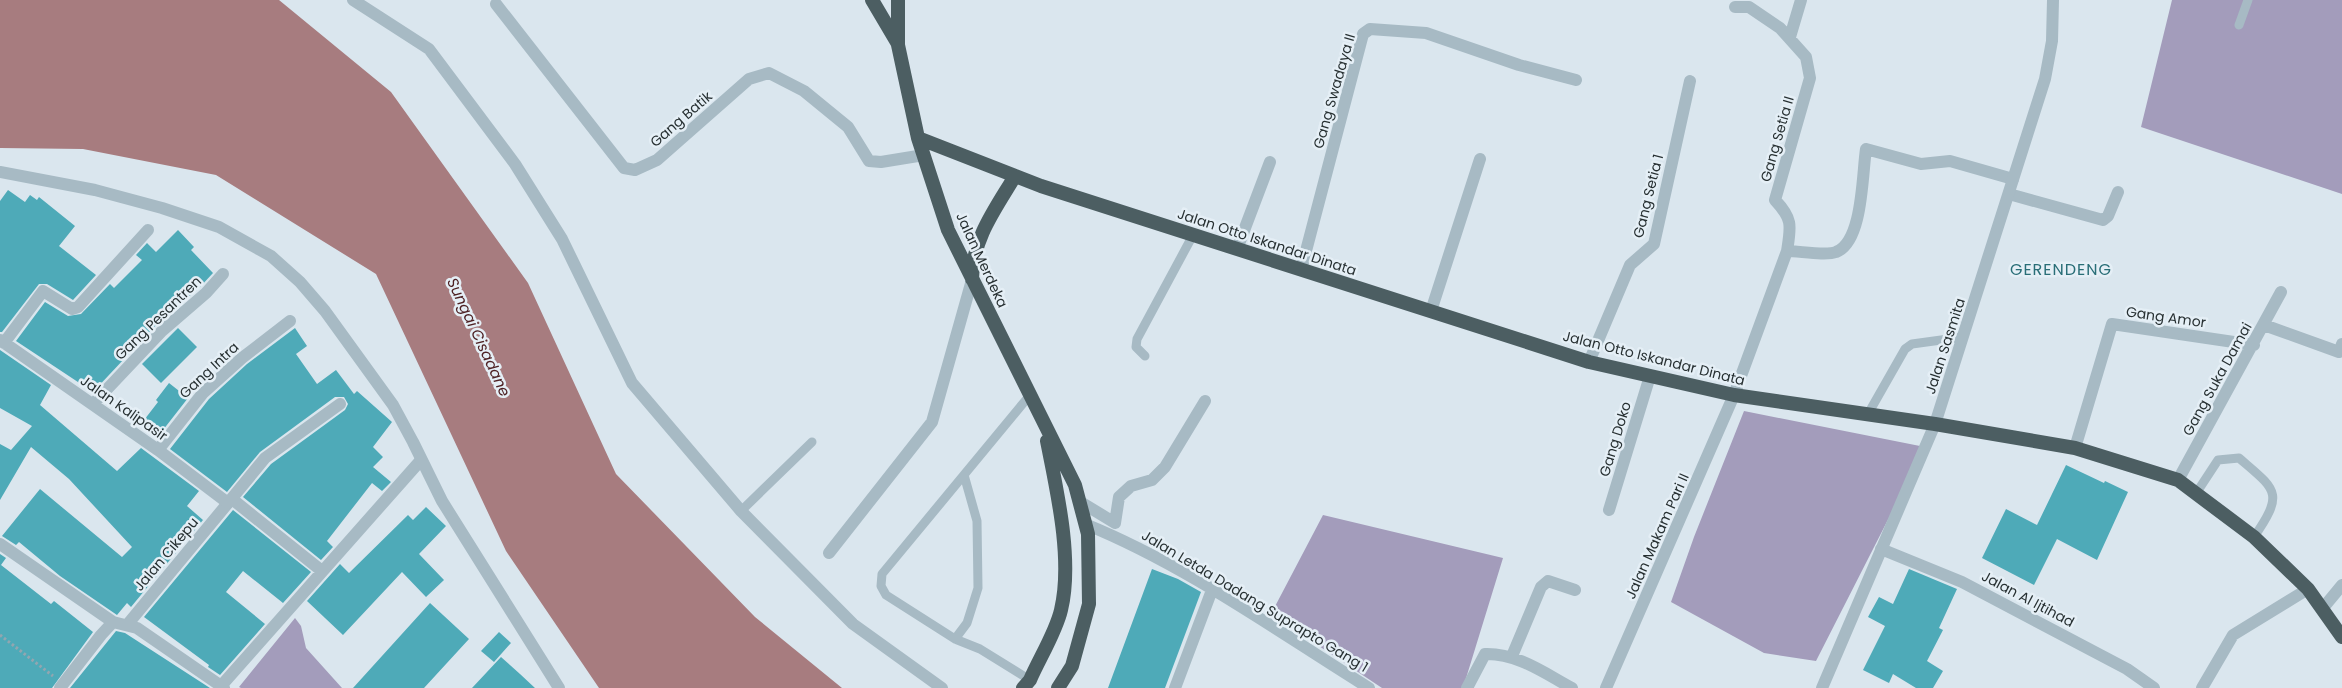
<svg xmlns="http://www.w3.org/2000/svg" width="2342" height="688" font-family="Poppins,sans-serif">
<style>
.green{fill:#a39cbb}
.water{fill:#a77c7f}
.building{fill:#4eaab8}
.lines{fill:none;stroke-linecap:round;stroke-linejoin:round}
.path{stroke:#92a6b0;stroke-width:3;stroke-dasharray:2.5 2.5;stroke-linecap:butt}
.service{stroke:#a7bac4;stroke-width:9}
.pedestrian{stroke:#a7bac4;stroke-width:12}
.minor{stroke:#a7bac4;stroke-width:12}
.tertiary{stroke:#a7bac4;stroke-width:12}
.trunk{stroke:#4c5e62;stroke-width:14}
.labels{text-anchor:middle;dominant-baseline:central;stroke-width:5;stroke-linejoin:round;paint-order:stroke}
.street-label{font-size:14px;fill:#273032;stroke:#e5eff6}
.water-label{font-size:15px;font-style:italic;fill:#4e2124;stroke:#e5eff6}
.quarter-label{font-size:16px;letter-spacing:1px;fill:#296e77;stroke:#e5eff6}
</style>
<rect width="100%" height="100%" fill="#dae6ee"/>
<path class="green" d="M 2172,0 L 2342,0 L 2342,194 L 2141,127 Z
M 1744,411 L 1925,447 L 1816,661 L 1764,653 L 1671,602 L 1694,537 Z
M 1323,515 L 1503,558 L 1463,688 L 1382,688 L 1271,614 Z
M 295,618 L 301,626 L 306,648 L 342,688 L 241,688 L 239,687 Z"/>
<path class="water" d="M 0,0 L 279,0 L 391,92 L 528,283 L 616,474 L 755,617 L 842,688 L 599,688 L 506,551 L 376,274 L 216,175 L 83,149 L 0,148 Z"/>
<path class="building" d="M 8,190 L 25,202 L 30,195 L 37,200 L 39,197 L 75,226 L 59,246 L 96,275 L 73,300 L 47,284 L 39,284 L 2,332 L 0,332 L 0,201 Z
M 178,230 L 194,247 L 191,250 L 213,273 L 200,287 L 156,325 L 93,392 L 16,341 L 45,302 L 68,316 L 81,314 L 110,284 L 114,288 L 142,260 L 136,255 L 147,243 L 156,252 Z
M 178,328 L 197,347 L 161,383 L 142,364 Z
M 295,328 L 307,346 L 296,354 L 317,384 L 336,370 L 354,394 L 357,391 L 392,422 L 373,447 L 383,457 L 373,467 L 391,482 L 382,491 L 372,483 L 327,541 L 333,547 L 321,560 L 243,497 L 271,464 L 345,410 L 348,404 L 344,397 L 335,397 L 260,452 L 227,492 L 170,449 L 209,399 L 247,364 Z
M 0,350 L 51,385 L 40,405 L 117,471 L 141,448 L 199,491 L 187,506 L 203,520 L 131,607 L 127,603 L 117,615 L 60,576 L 19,542 L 16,545 L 2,536 L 40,489 L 122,557 L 132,547 L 69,479 L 31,447 L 0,500 L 0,444 L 11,450 L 32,426 L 0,408 Z
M 169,383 L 188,398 L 156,439 L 153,436 L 155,435 L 141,424 L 158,402 L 156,400 Z
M 2066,465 L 2104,483 L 2105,481 L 2128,492 L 2097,560 L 2057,539 L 2034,585 L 1982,558 L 2006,509 L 2037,525 Z
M 426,507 L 446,526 L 419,554 L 444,580 L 426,597 L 402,572 L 343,635 L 307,601 L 340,564 L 349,573 L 408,515 L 413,520 Z
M 233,510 L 311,572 L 283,603 L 243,571 L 226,592 L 265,624 L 220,675 L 208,667 L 209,665 L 144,617 Z
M 0,554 L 6,558 L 1,565 L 51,604 L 54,601 L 93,632 L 52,688 L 0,688 Z
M 1152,569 L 1178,579 L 1201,592 L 1165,688 L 1108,688 Z
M 1909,569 L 1957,589 L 1939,628 L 1943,630 L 1927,661 L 1943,671 L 1933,688 L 1916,688 L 1893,674 L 1889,683 L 1863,670 L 1885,626 L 1868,617 L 1879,597 L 1893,604 Z
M 430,603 L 469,639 L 424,688 L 353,688 Z
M 116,631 L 125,633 L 210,688 L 70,688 Z
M 499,632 L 511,643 L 494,662 L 481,651 Z
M 501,657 L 520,674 L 535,688 L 472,688 Z"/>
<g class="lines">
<path class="path" d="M 0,635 L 53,676"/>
<path class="service" d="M 2239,25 L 2248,0
M 1145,356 L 1136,347 L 1137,339 L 1193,235
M 1868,414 L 1905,349 L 1912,344 L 1963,337
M 964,475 L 977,521 L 978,588 L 967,623 L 955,639 L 886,595 L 881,586 L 882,574 L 1030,395
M 2197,492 L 2218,460 L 2239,458 C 2276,490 2285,492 2254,537
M 741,511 L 812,442
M 955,639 L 980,649 L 1030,680"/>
<path class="pedestrian" d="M 0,544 L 113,622 L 137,628 L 224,688
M 127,625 L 228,503
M 60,688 L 101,635 L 113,622"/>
<path class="minor" d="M 353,0 L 429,49 L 515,164 L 562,239 L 632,383 L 741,511 L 853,624 L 942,688
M 496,4 L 624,168 L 635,170 L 657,160 L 749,79 L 769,73 L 804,91 L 848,127 L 869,161 L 881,162 L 924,155
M 1790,37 L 1801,0
M 2009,194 L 2103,220 L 2108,216 L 2118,192
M 1237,249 L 1270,162
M 1787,251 C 1799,251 1826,256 1836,252 C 1863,242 1862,175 1866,149 L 1921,164 L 1950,161 L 2013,179
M 1301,270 L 1363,34 L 1370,29 L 1426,33 L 1519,65 L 1576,80
M 1431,311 L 1480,159
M 2264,325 L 2339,352 L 2342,344
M 0,340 L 158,450 L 228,503 L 265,458 L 340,404
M 4,343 L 43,291 L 72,309 L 78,307 L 148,230
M 1589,362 L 1630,265 L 1654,244 L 1690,81
M 93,404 L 162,331 L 206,293 L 223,274
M 2075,448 L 2112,324 L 2254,345
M 158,450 L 203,393 L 242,358 L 290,321
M 2178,480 L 2281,292
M 232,499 L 322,571
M 1079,501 L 1115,523 L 1119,497 L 1131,486 L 1152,480 L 1165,467 L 1205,401
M 1609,510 L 1650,376
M 1085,524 C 1186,565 1277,631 1369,688
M 1881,549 L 1962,582 L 2127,669 L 2154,688
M 829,553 L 932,422 L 972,280
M 2323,608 L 2342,585
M 1512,656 L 1541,587 L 1548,581 L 1575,590
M 221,686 L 421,460
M 1175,688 L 1212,590
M 1467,688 L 1485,654 C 1517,653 1544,673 1572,688
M 1606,688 L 1734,395 L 1787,251 C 1791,226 1793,219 1775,200 L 1810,78 L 1806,57 L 1780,28 L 1749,7 L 1735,7
M 1822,688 L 1935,424
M 2202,688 L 2233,635 L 2308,589"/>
<path class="tertiary" d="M 0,172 L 95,190 L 162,208 L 219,227 L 271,256 L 300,282 L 325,311 L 393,405 L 413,442 L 442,501 L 559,688
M 1935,424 L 2045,79 L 2052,41 L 2053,0"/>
<path class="trunk" d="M 872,0 L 898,44
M 898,0 L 898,45 L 918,138 L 948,230 L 1075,485 L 1088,534 L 1089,604 L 1072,666 L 1058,688
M 918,138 L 1041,186 L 1589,362 L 1734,395 L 1935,424 L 2075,448 L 2178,480 L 2254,537 L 2308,589 L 2342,637
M 972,279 C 972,239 996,208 1015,176
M 1023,688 L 1030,680 C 1039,659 1056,632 1061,610 C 1073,560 1057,491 1047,441"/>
</g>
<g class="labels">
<g class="street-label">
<text transform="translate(1334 91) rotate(-74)">Gang Swadaya II</text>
<text transform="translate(681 119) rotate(-41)">Gang Batik</text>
<text transform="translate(1777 139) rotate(-74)">Gang Setia II</text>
<text transform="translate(1648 196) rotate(-76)">Gang Setia 1</text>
<text transform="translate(1267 242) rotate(18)">Jalan Otto Iskandar Dinata</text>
<text transform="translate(982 260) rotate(65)">Jalan Merdeka</text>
<text transform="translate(2166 317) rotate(8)">Gang Amor</text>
<text transform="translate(158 318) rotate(-44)">Gang Pesantren</text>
<text transform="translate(1945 346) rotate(-72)">Jalan Sasmita</text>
<text transform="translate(1654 358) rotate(14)">Jalan Otto Iskandar Dinata</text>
<text transform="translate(209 370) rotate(-43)">Gang Intra</text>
<text transform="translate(2217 379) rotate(-61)">Gang Suka Damai</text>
<text transform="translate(124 408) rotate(35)">Jalan Kalipasir</text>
<text transform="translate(1615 439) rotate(-73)">Gang Doko</text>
<text transform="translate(1657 536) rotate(-66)">Jalan Makam Pari II</text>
<text transform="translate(166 554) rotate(-50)">Jalan Cikepu</text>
<text transform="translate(2028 599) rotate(28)">Jalan Al Ijtihad</text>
<text transform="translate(1255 601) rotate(31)">Jalan Letda Dadang Suprapto Gang 1</text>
</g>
<g class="water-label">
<text transform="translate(479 337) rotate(65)">Sungai Cisadane</text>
</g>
<g class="quarter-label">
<text x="2061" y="269">GERENDENG</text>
</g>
</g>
</svg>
